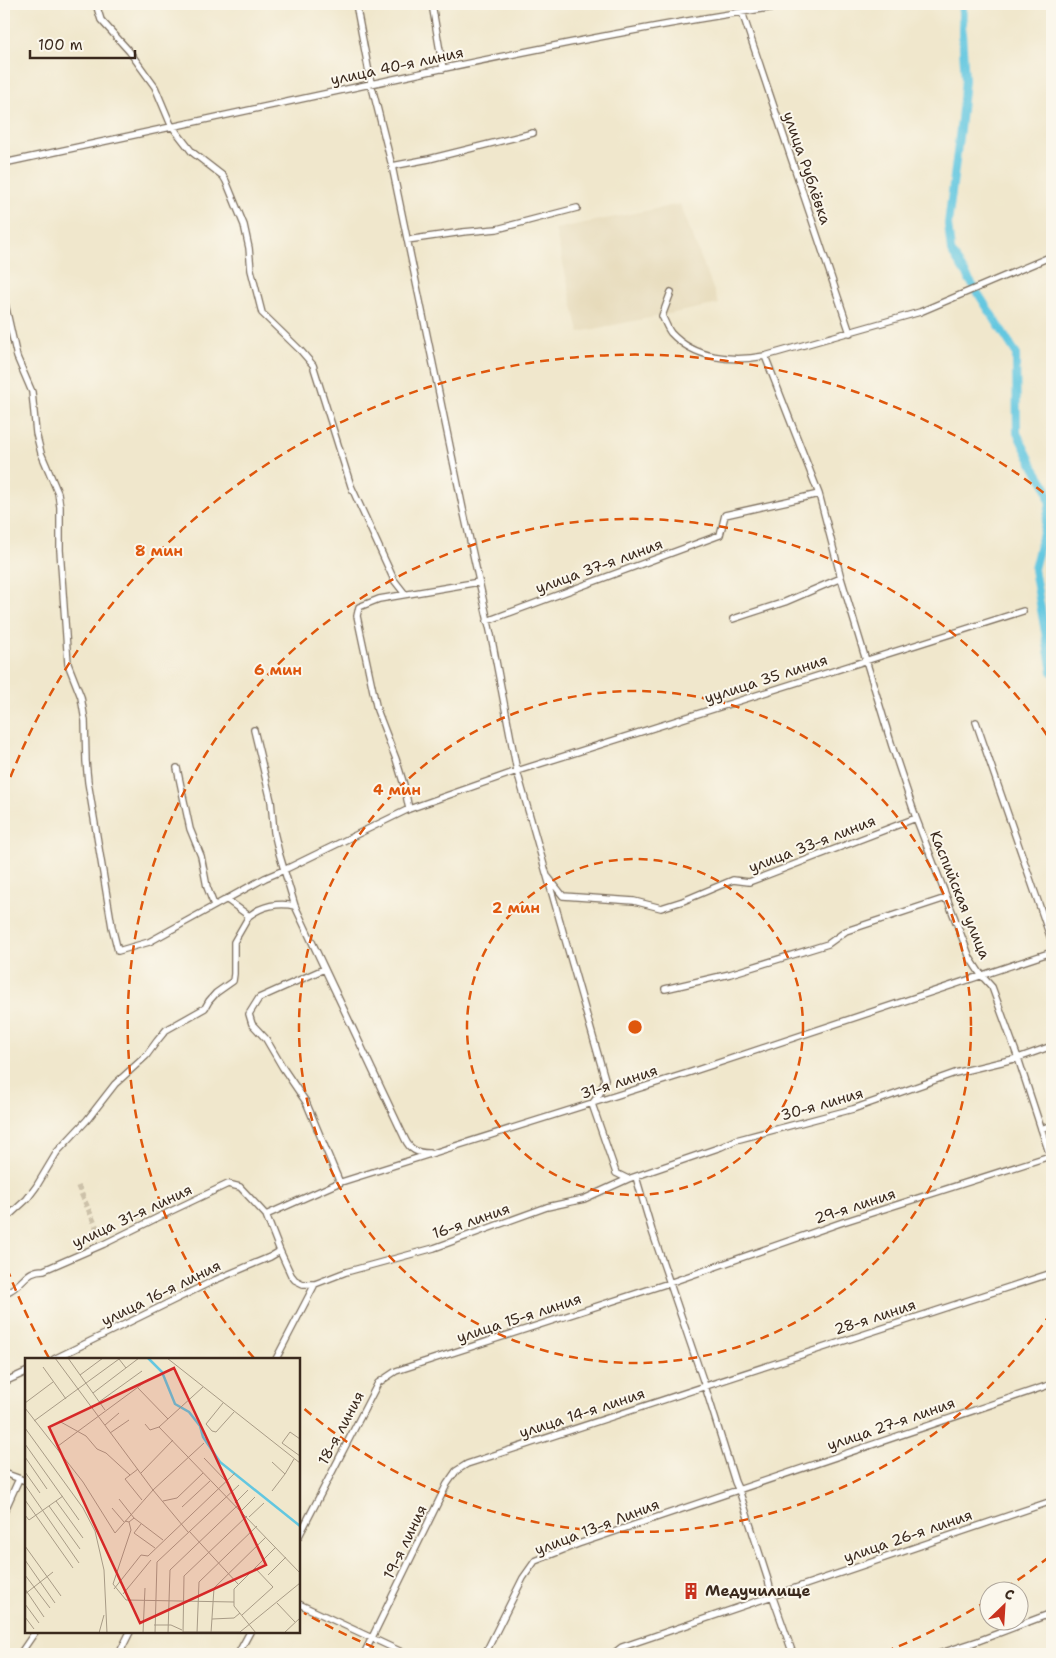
<svg xmlns="http://www.w3.org/2000/svg" width="1056" height="1658" font-family="'Shantell Sans',sans-serif">
<style>
.built{fill:#e6daba}
.lines{fill:none;stroke-linecap:round;stroke-linejoin:round}
.canal{stroke:#63c7e0;stroke-width:8}
.minor-tunnel{stroke:#ccc1a9;stroke-width:5.5;stroke-dasharray:5.5 3;stroke-linecap:butt}
.minor-casing{stroke:#7a6c5b;stroke-width:8}
.minor{stroke:#fff;stroke-width:5.5}
.ring{fill:none;stroke:#df570d;stroke-width:2.5;stroke-dasharray:9 6}
.labels{text-anchor:middle;dominant-baseline:central;stroke-width:4;stroke-linejoin:round;paint-order:stroke}
.street-label{font-size:15px;fill:#3b2a1e;stroke:#fbf7ec}
.poi-label{font-size:15px;font-weight:bold;fill:#3b2a1e;stroke:#fbf7ec;text-anchor:start}
.inset-river{fill:none;stroke:#63c7e0;stroke-width:2.5}
.inset-road{fill:none;stroke:#a89b86;stroke-width:1}
.view{fill:#d62828;fill-opacity:0.15;stroke:#d62828;stroke-width:2.5}
.inset-edge{fill:none;stroke:#3b2a1e;stroke-width:2.5}
.centre{fill:#df570d;stroke:#fbf7ec;stroke-width:2.5}
.ring-label{font-size:15px;text-anchor:middle;font-weight:bold;fill:#df570d;stroke:#fbf7ec;stroke-width:4;stroke-linejoin:round;paint-order:stroke}
</style>
<rect width="100%" height="100%" fill="#fbf7ec"/>
<filter id="ink" filterUnits="userSpaceOnUse"><feTurbulence type="fractalNoise" baseFrequency=".02" numOctaves="2"/><feDisplacementMap in="SourceGraphic" scale="10" xChannelSelector="R" yChannelSelector="G"/><feConvolveMatrix kernelMatrix="1 2 1 2 8 2 1 2 1" color-interpolation-filters="sRGB"/></filter>
<filter id="wash" filterUnits="userSpaceOnUse"><feTurbulence type="fractalNoise" baseFrequency=".0096" numOctaves="4" result="noise"/><feDisplacementMap in="SourceGraphic" scale="20" xChannelSelector="R" yChannelSelector="G"/><feGaussianBlur stdDeviation="1.12" result="paint"/><feColorMatrix in="noise" values="0 0 0 0 0 0 0 0 0 0 0 0 0 0 0 0 0 1.4 0 .05"/><feComposite in="paint" operator="in"/></filter>
<g filter="url(#wash)">
<rect width="100%" height="100%" fill="#f0e7cc"/>
<path class="built" d="M 680,204 L 719,304 L 579,332 L 555,229 Z"/>
<g class="lines">
<path class="canal" d="M 963,4 L 962,32 L 965,80 L 960,129 L 948,224 L 951,251 L 1016,353 L 1017,433 L 1034,467 L 1046,486 L 1050,505 L 1034,569 L 1052,672"/>
</g>
</g>
<g filter="url(#ink)">
<g class="lines">
<path class="minor-tunnel" d="M 78,1186 L 104,1244"/>
<g class="minor-casing">
<path id="minor" d="M 96,4 L 101,20 L 129,51 L 155,87 L 171,125 L 192,152 L 223,176 L 226,181 L 244,225 L 249,248 L 251,270 L 262,313 L 301,351 L 313,365 L 351,486 L 394,580 L 405,594
M 356,4 L 371,83 L 392,166 L 463,509 L 491,635 L 517,771 L 1023,611
M 432,4 L 443,69
M 742,12 L 850,333
M 4,163 C 151,131 298,99 445,68 C 562,44 679,20 797,4
M 392,166 L 429,159 L 533,133
M 407,240 L 463,232 L 497,229 L 577,208
M 1052,256 L 920,312 L 765,356 L 819,494 L 841,578 L 892,746 L 916,818 L 970,958 L 981,975 L 992,987 L 1018,1058 L 1052,1162
M 671,292 L 662,316 C 665,321 667,328 671,333 C 695,359 732,362 765,356
M 4,299 L 17,357 L 32,392 L 36,433 L 41,453 L 58,493 L 60,507 L 60,550 L 68,664 L 81,697 L 85,721 L 86,761 L 88,782 L 112,927 L 118,951 L 149,942 L 265,878 L 284,870 L 409,809 L 517,771 L 605,1079 L 600,1093 L 592,1104 L 616,1173 L 628,1179
M 733,619 L 785,602 L 841,578
M 487,621 L 720,535 L 725,515 L 819,494
M 976,722 L 1052,942
M 254,730 L 271,801 L 274,832 L 279,853 L 295,906
M 177,768 L 190,829 L 201,856 L 207,887 L 214,905
M 409,809 L 404,785 L 396,759 L 377,710 L 357,616 L 359,607 L 379,599 L 479,582
M 548,877 L 563,896 L 634,901 L 661,908 L 683,901 L 733,880 L 749,882 L 916,818
M 249,916 C 261,906 279,902 295,906 L 405,1139 C 410,1150 417,1153 429,1153
M 324,969 L 259,998 L 249,1014 L 252,1024 L 266,1039 L 283,1068 L 306,1102 L 340,1183
M 665,989 L 730,974 L 828,944 L 846,931 L 946,898
M 1041,1129 L 1052,1125
M 636,1177 L 652,1231 L 705,1386 L 735,1482 L 740,1493 L 768,1580 L 772,1595 L 793,1654
M 266,1215 L 338,1183 L 691,1072 L 1052,952
M 4,1220 L 27,1199 L 36,1187 L 57,1152 L 87,1120 L 115,1084 L 146,1056 L 157,1041 L 166,1030 L 205,1008 L 209,1001 L 216,993 L 233,981 L 234,974 L 234,942 L 249,916 L 226,899
M 4,1294 C 7,1292 12,1290 15,1287 C 26,1279 28,1270 44,1270 L 104,1244 L 169,1212 L 228,1184 L 240,1187 L 266,1215 L 280,1251 L 291,1275 L 295,1280 L 303,1284 L 315,1284 L 346,1272 L 434,1248 L 547,1207 L 584,1199 L 628,1179 L 721,1147 L 736,1140 L 853,1109 L 955,1073 L 1018,1058 L 1052,1046
M 54,1359 L 215,1280 L 270,1257 L 280,1251
M 276,1359 L 315,1284
M 4,1382 L 26,1372
M 4,1473 L 26,1481
M 4,1512 L 19,1479
M 299,1536 L 378,1383 L 396,1371 L 669,1283 L 843,1222 L 1050,1156
M 299,1604 L 406,1654
M 970,1644 L 973,1654
M 20,1654 L 35,1632
M 119,1654 L 130,1632
M 238,1654 L 250,1632
M 364,1654 L 447,1484 L 456,1471 L 467,1464 L 1052,1273
M 485,1654 L 523,1578 L 535,1561 L 578,1544 L 1052,1384
M 613,1654 L 622,1647 L 1052,1501
M 938,1654 L 978,1641 L 1052,1613"/>
</g>
<use href="#minor" class="minor"/>
</g>
</g>
<g class="ring">
<circle cx="635" cy="1027" r="168"/>
<circle cx="635" cy="1027" r="336"/>
<path d="M1051 1313A505 505 0 0 1 300 1405M254 1358A505 505 0 1 1 1051 741"/>
<path d="M1049 1557A673 673 0 0 1 1006 1588M987 1601A673 673 0 0 1 882 1653M388 1653A673 673 0 0 1 304 1613M49 1358A673 673 0 0 1 5 1263M5 791A673 673 0 0 1 1049 497"/>
</g>
<defs>
<g id="building-bare" transform="scale(1.35)"><path d="M-4-6H4V6H1V3H-1V6H-4ZM-2.5-4.3h1.7v1.8h-1.7ZM.8-4.3h1.7v1.8H.8ZM-2.5-1h1.7V.8h-1.7ZM.8-1h1.7V.8H.8Z" fill="#c8321e" stroke="#fbf7ec" stroke-width="2.5" paint-order="stroke"/></g>
</defs>
<g fill-rule="evenodd">
<use href="#building-bare" x="691" y="1591"/>
</g>
<g class="labels">
<g class="street-label">
<text transform="translate(397 66) rotate(-12)">улица 40-я линия</text>
<text transform="translate(807 168) rotate(71)">улица Рублёвка</text>
<text transform="translate(599 566) rotate(-20)">улица 37-я линия</text>
<text transform="translate(766 679) rotate(-18)">уулица 35 линия</text>
<text transform="translate(812 844) rotate(-21)">улица 33-я линия</text>
<text transform="translate(960 895) rotate(68)">Каспийская улица</text>
<text transform="translate(619 1082) rotate(-18)">31-я линия</text>
<text transform="translate(822 1104) rotate(-16)">30-я линия</text>
<text transform="translate(855 1206) rotate(-18)">29-я линия</text>
<text transform="translate(132 1216) rotate(-25)">улица 31-я линия</text>
<text transform="translate(471 1221) rotate(-19)">16-я линия</text>
<text transform="translate(161 1293) rotate(-26)">улица 16-я линия</text>
<text transform="translate(875 1317) rotate(-18)">28-я линия</text>
<text transform="translate(519 1318) rotate(-18)">улица 15-я линия</text>
<text transform="translate(582 1413) rotate(-18)">улица 14-я линия</text>
<text transform="translate(891 1424) rotate(-19)">улица 27-я линия</text>
<text transform="translate(341 1428) rotate(-62)">18-я линия</text>
<text transform="translate(597 1527) rotate(-21)">улица 13-я Линия</text>
<text transform="translate(908 1536) rotate(-19)">улица 26-я линия</text>
<text transform="translate(405 1542) rotate(-64)">19-я линия</text>
</g>
<g class="poi-label">
<text x="705" y="1591">Медучилище</text>
</g>
</g>
<g transform="translate(25 1358)">
<rect width="275" height="275" fill="#f0e7cc"/>
<path class="inset-river" d="M 123,0 L 137,14 L 150,46 L 164,54 L 175,68 L 178,79 L 195,104 L 275,168"/>
<path class="inset-road" d="M 30,0 L 128,132 L 179,85M 43,0 L 80,52M 142,0 L 275,105M 18,9 L 41,41M 55,17 L 78,0M 112,29 L 143,61M 178,29 L 134,69 L 275,215M 68,35 L 114,0M 74,44 L 117,13M 0,45 L 28,24M 198,45 L 181,66 L 187,73 L 191,74 L 209,54M 0,50 L 58,124 L 90,175 L 128,132 L 163,174M 9,63 L 94,1 L 101,10M 34,63 L 61,78 L 72,91 L 81,95 L 105,117M 120,66 L 125,72 L 134,69M 80,67 L 94,55M 0,70 L 58,150 L 70,173 L 79,212 L 82,275M 85,75 L 104,62M 275,81 L 265,74 L 257,85 L 275,98M 0,86 L 54,162M 33,88 L 124,21M 0,99 L 22,131M 179,100 L 201,123M 247,104 L 260,116 L 269,101M 113,111 L 100,121 L 117,142M 0,114 L 15,135M 116,115 L 148,82M 0,127 L 54,205M 247,133 L 260,116M 94,141 L 109,160M 0,142 L 48,210M 31,143 L 58,180M 138,143 L 152,140 L 178,115M 210,145 L 223,132M 24,148 L 55,191M 157,149 L 185,123M 87,150 L 99,164M 217,152 L 230,139M 0,157 L 4,162 L 38,138M 224,159 L 239,145M 100,163 L 104,164 L 106,172 L 88,226 L 101,242 L 209,244M 104,164 L 109,160 L 138,182M 116,166 L 109,175 L 130,190M 164,173 L 213,226M 0,188 L 36,238M 123,198 L 210,115M 0,202 L 30,245M 132,204 L 214,127M 0,217 L 25,250M 243,217 L 261,199M 0,231 L 19,259M 89,231 L 116,197 L 123,198M 0,236 L 28,214M 98,236 L 126,202M 252,245 L 270,264M 0,246 L 14,265M 217,257 L 248,229 L 230,210M 0,259 L 9,271M 187,261 L 209,260 L 215,255M 129,267 L 146,267 L 157,272M 158,274 L 215,274 L 275,225M 74,275 L 79,257M 118,275 L 120,230M 130,275 L 132,204M 143,275 L 145,212 L 212,148M 158,275 L 159,218 L 222,158M 172,275 L 174,224 L 232,168M 186,275 L 189,230 L 241,179M 231,275 L 209,248 L 209,231 L 251,189M 259,275 L 275,260"/>
<path class="view" d="M 149,10 L 241,207 L 115,265 L 24,69 Z"/>
<rect width="275" height="275" class="inset-edge"/>
</g>
<circle cx="635" cy="1027" r="8" class="centre"/>
<g class="ring-label">
<text x="159" y="556">8 мин</text>
<text x="278" y="675">6 мин</text>
<text x="397" y="795">4 мин</text>
<text x="516" y="913">2 мин</text>
</g>
<rect width="1056" height="1658" fill="none" stroke="#fbf7ec" stroke-width="20"/>
<g transform="translate(1004 1606) rotate(25)"><circle r="24" fill="#fbf7ec" stroke="#aea59a"/>
<path d="M0-4L9 19L0 12L-9 19Z" fill="#c8321e"/>
<text y="-8" font-size="14" font-weight="bold" text-anchor="middle" fill="#3b2a1e">С</text>
</g>
<path d="M30 50v8h105v-8" fill="none" stroke="#3b2a1e" stroke-width="2.5"/>
<text x="38" y="50" font-size="15" fill="#3b2a1e" stroke="#fbf7ec" stroke-width="4" paint-order="stroke">100 m</text>
</svg>
